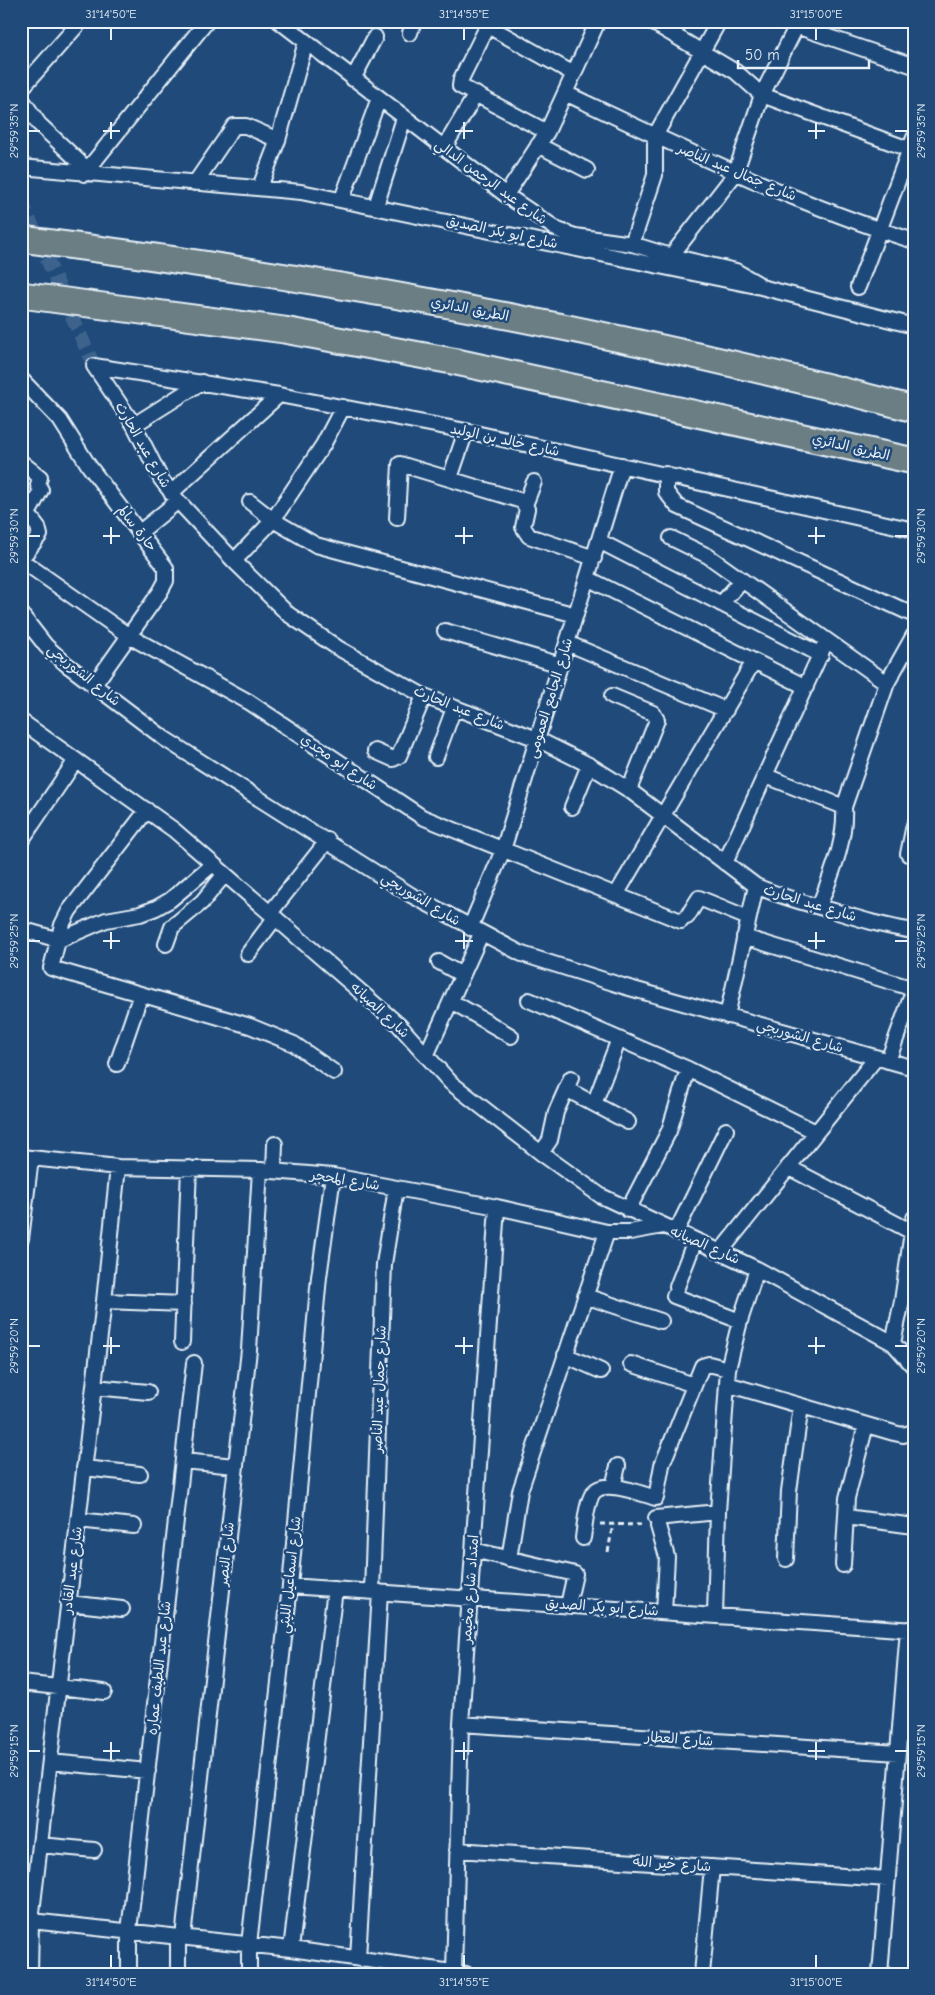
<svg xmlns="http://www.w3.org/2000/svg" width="935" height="1995" font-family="'Comic Neue','Playpen Sans Arabic',sans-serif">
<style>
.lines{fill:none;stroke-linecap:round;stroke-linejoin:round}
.minor-tunnel{stroke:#3d638d;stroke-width:14;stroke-dasharray:14 7;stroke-linecap:butt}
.minor-casing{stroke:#e8f1f8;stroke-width:18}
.motorway-casing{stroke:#e8f1f8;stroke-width:29}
.path{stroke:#e8f1f8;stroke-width:3;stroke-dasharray:5 4;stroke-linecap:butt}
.minor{stroke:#1f4a7a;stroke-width:14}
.motorway{stroke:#6b7e84;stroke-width:25}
.ticks{fill:none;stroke:#e8f1f8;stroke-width:2}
.labels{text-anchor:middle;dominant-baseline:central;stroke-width:5;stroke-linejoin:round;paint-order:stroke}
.street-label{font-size:14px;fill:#e8f1f8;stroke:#1f4a7a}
.neatline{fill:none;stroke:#e8f1f8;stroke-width:2}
.ticks-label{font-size:12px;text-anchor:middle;fill:#e8f1f8}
</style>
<rect width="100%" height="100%" fill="#1f4a7a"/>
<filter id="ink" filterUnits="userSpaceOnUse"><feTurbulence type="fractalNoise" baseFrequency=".02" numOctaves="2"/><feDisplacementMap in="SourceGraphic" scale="10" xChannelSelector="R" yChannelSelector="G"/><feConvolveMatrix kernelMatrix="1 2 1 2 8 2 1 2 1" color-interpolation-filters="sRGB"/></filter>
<g filter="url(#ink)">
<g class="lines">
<path class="minor-tunnel" d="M 21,200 L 94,366"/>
<g class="minor-casing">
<path id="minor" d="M 279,21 L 506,195 L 558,230 L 575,236 L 632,244 L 671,256 L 736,271 L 757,283
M 490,21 L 461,79 L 460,86 L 547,132
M 650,21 L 736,72 L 762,95 L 914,151
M 488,26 L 574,74
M 796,26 L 914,66
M 410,33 L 414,21
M 672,34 L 680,21
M 353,79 L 375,37
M 21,89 L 81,21
M 565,93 C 679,147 793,203 914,241
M 21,98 L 39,124 L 88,170
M 538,145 L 587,170
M 444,148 L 476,94
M 21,167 L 301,192 L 761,287 L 914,326
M 84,174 L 207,21
M 195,183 L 234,126 L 246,126 L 278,140
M 260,187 L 278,140 L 306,42
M 506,195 L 547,132 L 598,21
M 342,199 L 379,98
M 376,206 L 404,118
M 632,244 L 655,175 L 655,136 L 719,21
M 671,256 L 735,174 L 762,95 L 799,21
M 858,287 L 914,138
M 94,366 L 134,425 L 161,479 L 178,501 L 234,561 L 288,614 L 338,648 L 424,696 L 537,739 L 589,765 L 629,790 L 756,886 C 781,897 807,904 834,911 C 860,919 886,927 914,931
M 94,366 L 279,395 L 466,431 L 914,530
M 21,379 L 60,420 L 89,466 L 166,568 L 166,581 L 160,592 L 94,685
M 134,425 L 202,382
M 21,462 L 40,477 L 38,485 L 41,490 L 28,514 L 38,527 L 40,535 L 21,559
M 666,474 L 666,492 L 677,506 L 914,615
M 450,478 L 466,431
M 171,493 L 279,395
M 250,502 L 273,520 L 316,545 L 576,615
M 525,505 L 534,482
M 397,518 L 400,464 L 522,501 L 527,509 L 523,527 L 529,536 L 594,558
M 140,532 L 178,501
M 671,538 L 708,556 L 887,683
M 599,541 L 821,655
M 21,560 L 129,636 L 249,702 L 422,817 L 681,921
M 234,561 L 273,520 L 323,445 L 343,407
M 587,578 L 806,687
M 721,604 L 742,580
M 21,614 L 46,646 L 66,664 L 165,739 L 411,895 L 522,954 L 626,987 L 914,1068
M 445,631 L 561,665
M 567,643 L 726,710
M 612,696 L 653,713 L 657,720 L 629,790
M 21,721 L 174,830 L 399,1025 L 451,1083 L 541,1153 L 601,1196 L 757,1269 L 893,1343 L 914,1367
M 375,751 L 393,759 L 399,756 L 424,696
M 436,757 L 454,708
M 766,776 L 844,807
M 572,807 L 589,765
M 147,810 L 69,911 L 62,925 L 51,968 L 250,1026 L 294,1044 L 334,1072
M 21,841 L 76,760
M 908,854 L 914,825
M 725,863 L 824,646
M 616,895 L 754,661
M 819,907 C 831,874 846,843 844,807 L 887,683 L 914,635
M 270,913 L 328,840
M 687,917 L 699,898 L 748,918
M 470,928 L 503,850 L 622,465
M 21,929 L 59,940
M 744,937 L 914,989 L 888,1061
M 59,940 L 106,920 L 140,914 L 156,908 L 170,900 L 213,864
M 166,944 L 172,927 L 202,902 L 225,874
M 248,954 L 275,918
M 439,962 L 462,975
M 529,1000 L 688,1069 L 816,1132
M 451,1001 L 511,1036
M 727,1016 L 756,886
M 426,1056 L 481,934
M 117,1064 L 141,994
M 566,1089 L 628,1122
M 594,1104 L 619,1039
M 541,1153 L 550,1140 L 556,1112 L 571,1078
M 21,1157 L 118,1167 L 260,1170 L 333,1176 L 497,1207 L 607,1232 L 630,1232 L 663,1226
M 788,1167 L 912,1232
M 274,1171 L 275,1144
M 628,1210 L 669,1131 L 688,1069
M 676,1232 L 726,1130
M 21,1239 L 31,1158
M 721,1251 L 876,1058
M 677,1287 L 695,1240
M 585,1296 L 661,1321
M 674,1296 L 740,1321
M 104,1301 L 184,1304
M 182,1342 L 189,1168
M 893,1343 L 902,1301 L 914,1218
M 565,1355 L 601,1371
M 631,1364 L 694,1385
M 727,1384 L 894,1433 L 903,1435 L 914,1432
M 94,1387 L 148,1392
M 183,1461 L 235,1466
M 84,1468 L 140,1474
M 613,1487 L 618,1466
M 846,1517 L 914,1526
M 656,1518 L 718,1512
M 78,1520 L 134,1526
M 658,1526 L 667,1557 L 664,1612
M 583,1538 C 585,1525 586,1504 593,1493 C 604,1478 641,1494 656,1498 L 662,1465 L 702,1366 L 709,1364 L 728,1369
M 473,1550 L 575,1574 L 568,1605
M 509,1559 L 520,1491 L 607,1232
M 786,1559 L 789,1491 L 801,1406
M 843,1565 L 847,1498 L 866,1425
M 290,1586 L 914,1630
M 372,1591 L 384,1264 L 396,1188
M 68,1603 L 122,1609
M 715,1615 L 718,1512 L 728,1369 L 740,1321 L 757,1269
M 21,1683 L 104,1692
M 461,1724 L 898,1753
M 50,1762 L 148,1771
M 40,1845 L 94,1850
M 457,1850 L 888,1879
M 22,1920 L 291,1949 L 466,1974
M 178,1937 L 178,1974
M 183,1937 L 249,1350 L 260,1170
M 291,1949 L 335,1589
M 358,1958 L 380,1592
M 454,1972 L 461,1724 L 497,1207
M 30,1974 L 31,1921 L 104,1301 L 118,1167
M 129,1974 L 129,1931 L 194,1363
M 249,1974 L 249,1944 L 290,1586 L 319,1277 L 333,1176
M 702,1974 L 712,1867
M 880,1974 L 908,1629"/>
</g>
<g class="motorway-casing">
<path id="motorway" d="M 21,239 C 322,277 621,331 914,409
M 21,295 L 284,330 L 452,361 L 914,461"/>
</g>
<path class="path" d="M 600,1524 L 643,1525
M 608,1552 L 613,1524"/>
<use href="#minor" class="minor"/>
<use href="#motorway" class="motorway"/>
</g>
</g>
<path class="ticks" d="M 111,28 L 111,40M 464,28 L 464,40M 816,28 L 816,40M 111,122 L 111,139M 464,122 L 464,139M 816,122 L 816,139M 28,131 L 40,131M 103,131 L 120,131M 455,131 L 473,131M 808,131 L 825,131M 895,131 L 908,131M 111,527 L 111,544M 464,527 L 464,544M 816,527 L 816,544M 28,536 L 40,536M 103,536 L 120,536M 455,536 L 473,536M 808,536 L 825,536M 895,536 L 908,536M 111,932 L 111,949M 464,932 L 464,949M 816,932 L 816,949M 28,941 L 40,941M 103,941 L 120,941M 455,941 L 473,941M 808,941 L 825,941M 895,941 L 908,941M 111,1337 L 111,1354M 464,1337 L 464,1354M 816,1337 L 816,1354M 28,1346 L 40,1346M 103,1346 L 120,1346M 455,1346 L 473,1346M 808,1346 L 825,1346M 895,1346 L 908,1346M 111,1742 L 111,1760M 464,1742 L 464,1760M 816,1742 L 816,1760M 28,1751 L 40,1751M 103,1751 L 120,1751M 455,1751 L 473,1751M 808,1751 L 825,1751M 895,1751 L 908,1751M 111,1955 L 111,1968M 464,1955 L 464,1968M 816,1955 L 816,1968"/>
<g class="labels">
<g class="street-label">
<text transform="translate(737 172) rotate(23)">شارع جمال عبد الناصر</text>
<text transform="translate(491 182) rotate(36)">شارع عبد الرحمن الدالي</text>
<text transform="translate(502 232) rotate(12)">شارع ابو بكر الصديق</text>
<text transform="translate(470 309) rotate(11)">الطريق الدائري</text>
<text transform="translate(505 440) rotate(12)">شارع خالد بن الوليد</text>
<text transform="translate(143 445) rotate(60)">شارع عبد الحارث</text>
<text transform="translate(851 447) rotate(13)">الطريق الدائري</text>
<text transform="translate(137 528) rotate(52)">حارة سالم</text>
<text transform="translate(84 675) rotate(39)">شارع الشوربجي</text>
<text transform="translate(550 698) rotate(-73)">شارع الجامع العمومى</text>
<text transform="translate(459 708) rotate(22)">شارع عبد الحارث</text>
<text transform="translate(339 762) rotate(34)">شارع ابو مجدي</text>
<text transform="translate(421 899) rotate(31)">شارع الشوربجي</text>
<text transform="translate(810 903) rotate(17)">شارع عبد الحارث</text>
<text transform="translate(380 1010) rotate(43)">شارع الصيانه</text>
<text transform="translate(800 1036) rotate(16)">شارع الشوربجي</text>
<text transform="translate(345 1180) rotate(9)">شارع المحجر</text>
<text transform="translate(705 1245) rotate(24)">شارع الصيانه</text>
<text transform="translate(379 1389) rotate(-88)">شارع جمال عبد الناصر</text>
<text transform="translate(226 1554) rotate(-84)">شارع النصر</text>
<text transform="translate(72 1570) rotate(-83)">شارع عبد القادر</text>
<text transform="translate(290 1575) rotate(-84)">شارع اسماعيل الليثي</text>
<text transform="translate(470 1589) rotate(-86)">امتداد شارع مخيمر</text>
<text transform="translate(602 1607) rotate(4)">شارع ابو بكر الصديق</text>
<text transform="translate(159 1668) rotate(-84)">شارع عبد اللطيف عماره</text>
<text transform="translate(679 1739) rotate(4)">شارع العطار</text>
<text transform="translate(672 1864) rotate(4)">شارع خير الله</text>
</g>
</g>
<rect width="935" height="1995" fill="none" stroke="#1f4a7a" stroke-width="55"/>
<path d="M738 60v8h131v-8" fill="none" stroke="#e8f1f8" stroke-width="2.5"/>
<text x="745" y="60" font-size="15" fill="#e8f1f8" stroke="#1f4a7a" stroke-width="4" paint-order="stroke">50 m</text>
<rect x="28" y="28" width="880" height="1940" class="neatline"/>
<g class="ticks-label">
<text x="111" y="18">31°14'50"E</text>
<text x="464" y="18">31°14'55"E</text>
<text x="816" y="18">31°15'00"E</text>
<text transform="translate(14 131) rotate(-90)" y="4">29°59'35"N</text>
<text transform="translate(921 131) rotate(-90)" y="4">29°59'35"N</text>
<text transform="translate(14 536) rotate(-90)" y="4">29°59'30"N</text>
<text transform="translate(921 536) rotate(-90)" y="4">29°59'30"N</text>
<text transform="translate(14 941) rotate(-90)" y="4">29°59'25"N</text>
<text transform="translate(921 941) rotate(-90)" y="4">29°59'25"N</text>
<text transform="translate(14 1346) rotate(-90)" y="4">29°59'20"N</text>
<text transform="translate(921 1346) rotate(-90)" y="4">29°59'20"N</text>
<text transform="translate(14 1751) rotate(-90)" y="4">29°59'15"N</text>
<text transform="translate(921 1751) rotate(-90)" y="4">29°59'15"N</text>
<text x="111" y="1986">31°14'50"E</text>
<text x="464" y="1986">31°14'55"E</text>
<text x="816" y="1986">31°15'00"E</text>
</g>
</svg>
